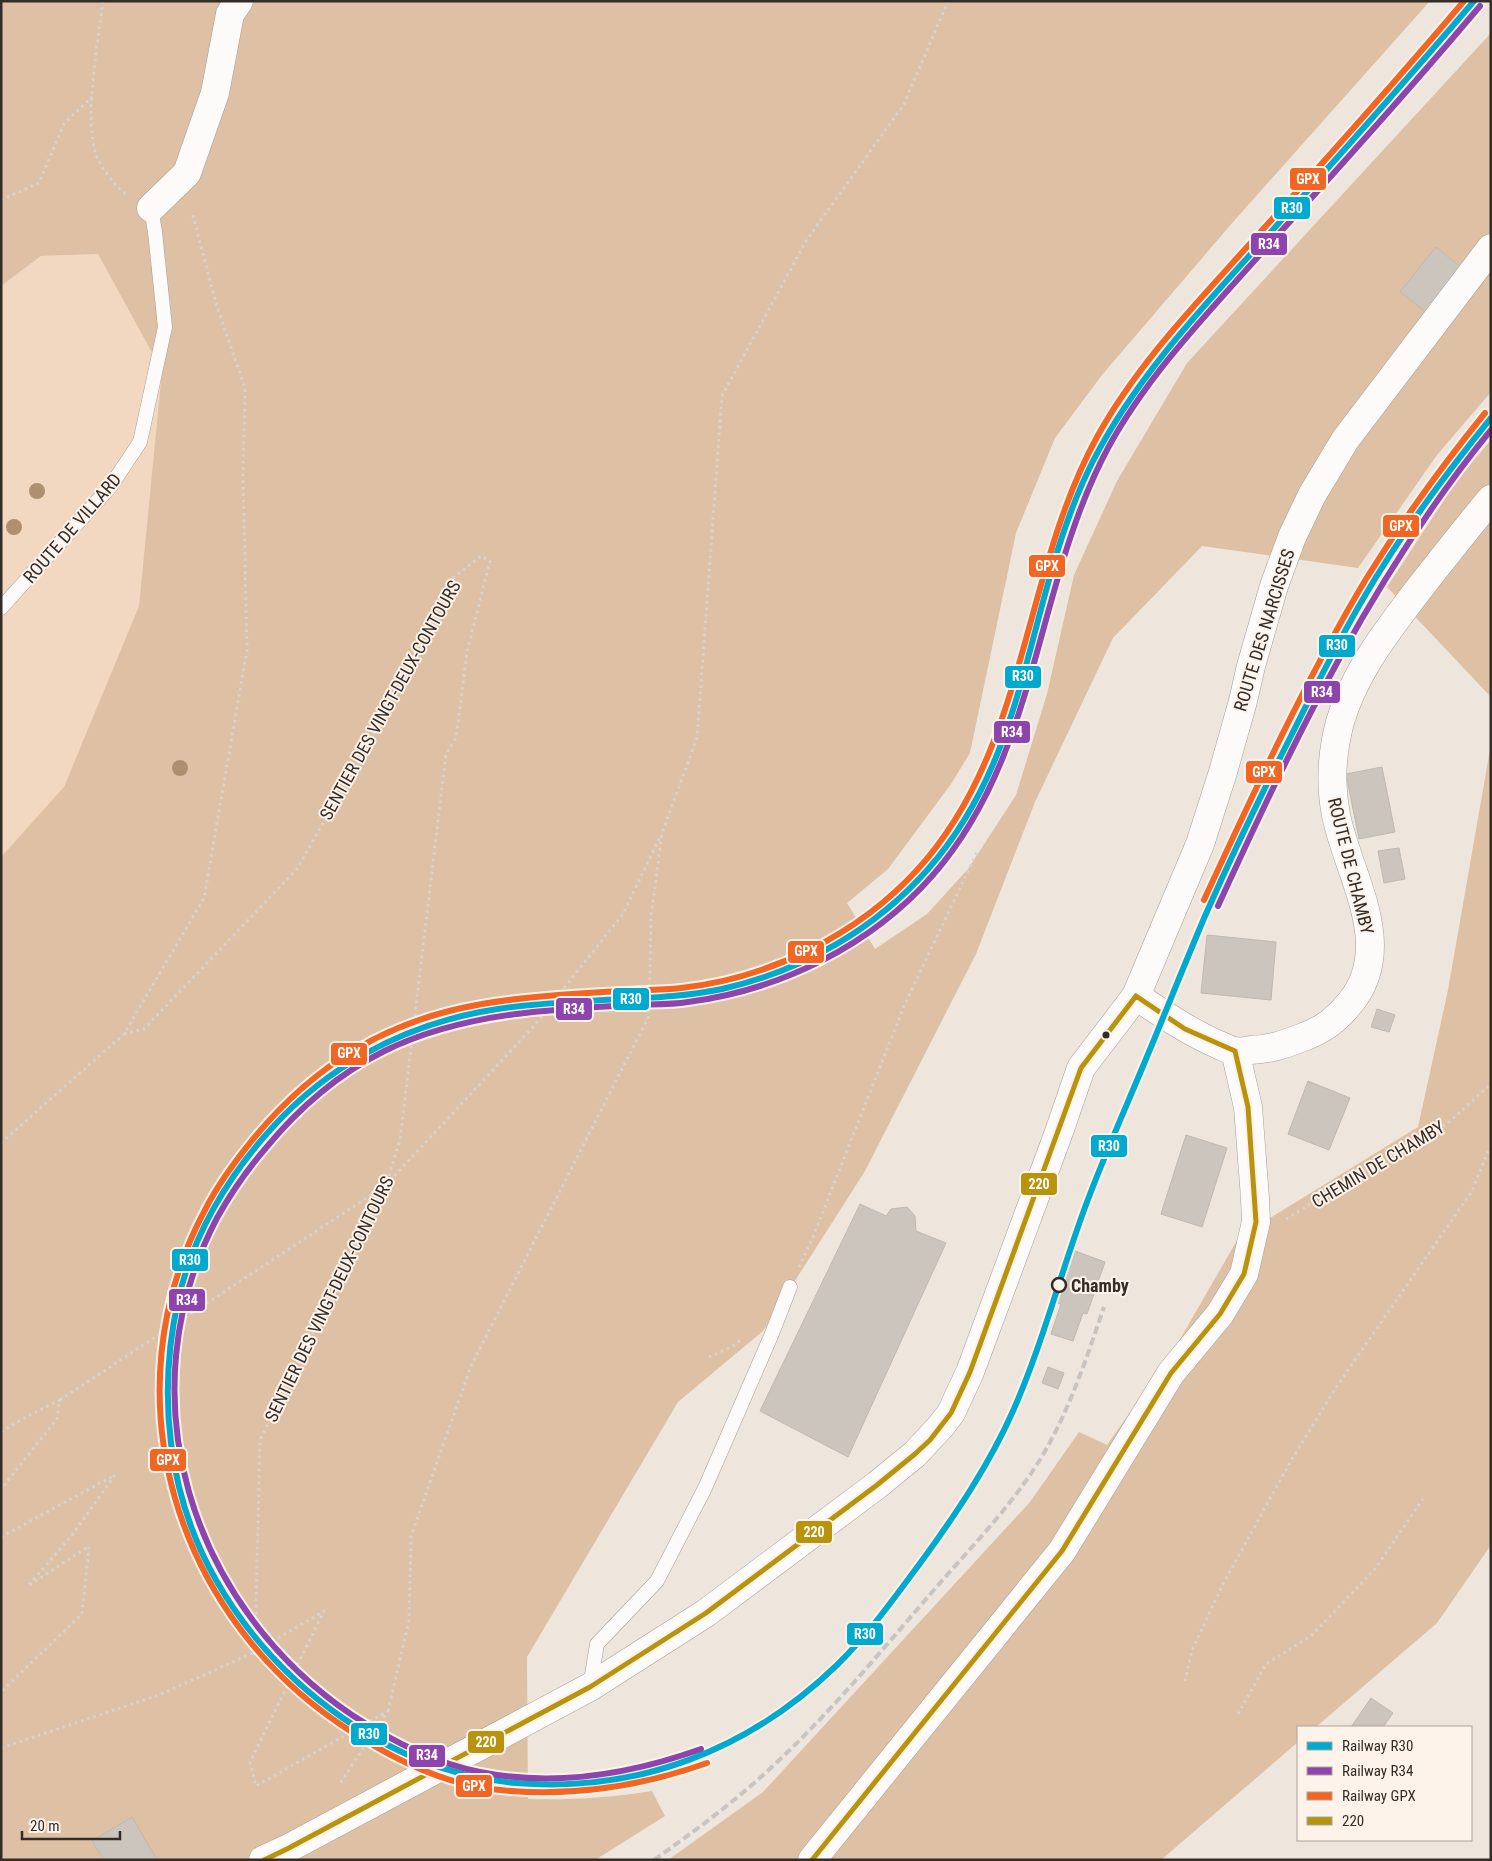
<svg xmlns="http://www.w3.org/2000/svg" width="1492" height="1861" font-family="'Roboto Condensed',sans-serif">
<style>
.green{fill:#f2d8c0}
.forest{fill:#dec0a4}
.building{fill:#ccc5be;stroke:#c0b9b2}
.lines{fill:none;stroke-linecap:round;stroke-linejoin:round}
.lane-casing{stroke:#a69f98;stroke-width:15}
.street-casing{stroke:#a69f98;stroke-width:29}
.secondary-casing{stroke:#a69f98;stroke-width:29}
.path{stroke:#d6d3d1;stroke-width:3;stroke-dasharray:2.5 4;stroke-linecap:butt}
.lane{stroke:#fcfbfa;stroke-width:14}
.street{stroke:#fcfbfa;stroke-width:28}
.secondary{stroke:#fcfbfa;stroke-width:28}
.rail{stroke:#c7c4c2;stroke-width:4;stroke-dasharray:8 4;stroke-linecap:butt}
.bus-1-casing{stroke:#fdf3ea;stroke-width:9}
.bus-1{stroke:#b8940e;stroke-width:5}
.rail-1-casing{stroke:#fdf3ea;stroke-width:10}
.rail-2-casing{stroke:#fdf3ea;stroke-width:10}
.rail-3-casing{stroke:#fdf3ea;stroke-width:10}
.rail-1{stroke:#00a9ce;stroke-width:6}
.rail-2{stroke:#8e44ad;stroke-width:6}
.rail-3{stroke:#f26522;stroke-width:6}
.tree{fill:#ae9070}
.bus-dot{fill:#332c27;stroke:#fdf3ea;stroke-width:2}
.stop-dot{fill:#fdf3ea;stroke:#332c27;stroke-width:2.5}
.labels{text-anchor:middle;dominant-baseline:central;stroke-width:4;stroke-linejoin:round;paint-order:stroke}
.street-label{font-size:18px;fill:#332c27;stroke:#fdf3ea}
.stop-label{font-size:18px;font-weight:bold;fill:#332c27;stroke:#fdf3ea;text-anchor:start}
.line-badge{stroke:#fdf3ea;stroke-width:2}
.badge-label{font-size:14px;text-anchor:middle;font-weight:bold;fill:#fff}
</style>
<rect width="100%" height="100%" fill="#eee5dc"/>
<path class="green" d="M 98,254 L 162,371 L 139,606 L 64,788 L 1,857 L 1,286 L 41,256 Z"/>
<path class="forest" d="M 1,1 L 1430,1 L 1233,222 L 1102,375 L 1055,438 L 1016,533 L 970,753 L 951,784 L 888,869 L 847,903 L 875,949 L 927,914 L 968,869 L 1016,795 L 1047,694 L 1074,575 L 1117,481 L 1187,363 L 1491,33 L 1491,392 L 1437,455 L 1358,568 L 1202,546 L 1113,638 L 1035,802 L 976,954 L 865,1171 L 763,1331 L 678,1402 L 527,1657 L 528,1799 C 571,1800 609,1798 652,1791 L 665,1816 L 595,1860 L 1,1860 L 1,857 L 64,787 L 139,606 L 162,371 L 98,254 L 41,256 L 1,286 Z
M 1491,440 L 1491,697 L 1387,587 L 1459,477 Z
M 1491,744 L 1491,1545 L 1437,1623 L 1316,1727 L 1298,1727 L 1298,1742 L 1161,1860 L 668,1860 L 763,1792 L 1030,1502 L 1079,1432 L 1107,1445 L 1172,1353 L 1239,1237 L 1418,1127 L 1448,990 Z"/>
<path class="building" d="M 1436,247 L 1462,268 L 1427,313 L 1400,292 Z
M 1382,767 L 1395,832 L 1359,839 L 1346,774 Z
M 1399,848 L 1405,879 L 1384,883 L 1378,851 Z
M 1207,935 L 1276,942 L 1271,1000 L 1201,993 Z
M 1377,1009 L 1395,1015 L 1389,1032 L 1371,1027 Z
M 1308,1081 L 1350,1098 L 1329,1150 L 1288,1134 Z
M 1186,1135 L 1227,1148 L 1202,1227 L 1161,1214 Z
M 860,1204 L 886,1216 L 891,1209 L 907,1207 L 915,1216 L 916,1231 L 946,1243 L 848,1457 L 760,1411 Z
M 1075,1251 L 1105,1262 L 1087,1314 L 1083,1313 L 1073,1341 L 1051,1334 L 1061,1304 L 1057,1303 Z
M 1048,1367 L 1064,1373 L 1058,1389 L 1042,1383 Z
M 1371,1698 L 1393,1713 L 1383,1727 L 1351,1727 Z
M 132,1817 L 157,1860 L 104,1860 L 92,1841 Z"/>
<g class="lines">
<g class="lane-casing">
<path id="lane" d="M 1,608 L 110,487 L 140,442 L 165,327 L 155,232 L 151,208
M 590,1687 L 597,1644 L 657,1581 L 705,1488 L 771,1336 L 790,1287"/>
</g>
<g class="street-casing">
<path id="street" d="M 151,208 L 187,173 L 215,93 L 230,14 L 239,1"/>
</g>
<g class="secondary-casing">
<path id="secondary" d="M 1136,996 C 1163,1014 1189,1032 1219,1045 C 1224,1047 1229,1050 1234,1051 C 1239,1052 1246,1051 1251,1050 C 1271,1049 1282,1045 1301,1038 C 1323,1030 1335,1021 1350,1003 C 1397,946 1348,875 1336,815 C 1330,785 1332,752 1340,722 C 1354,673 1385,634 1415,594 C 1440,562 1465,530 1491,499
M 263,1860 L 287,1849 L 590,1687 L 706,1613 L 877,1485 L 915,1454 L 941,1426 L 951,1413 L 970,1372 L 1059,1132 L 1081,1068 L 1136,996 L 1200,844 L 1223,772 L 1243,701 L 1251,666 L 1274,586 L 1292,537 L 1312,495 L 1345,440 L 1491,248
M 812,1860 L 1062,1551 L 1171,1373 L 1220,1314 L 1244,1274 L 1256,1222 L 1255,1198 L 1248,1107 L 1235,1051"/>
</g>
<path class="path" d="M 103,1 C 98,43 84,115 96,155 C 100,166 116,188 126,194
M 1,200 L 39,183 L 64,124 L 92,97
M 124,1034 L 144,1029 L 297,869 L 373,735 L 453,578 L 481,556 L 490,561 L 467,652 L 456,738 L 446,754 L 400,1140 L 386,1185 L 260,1440 L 255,1652
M 1,1143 L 124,1034 L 204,898 L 247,650 L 243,476 L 245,388 L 217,307 L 192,212
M 1286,1219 L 1341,1185 L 1449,1122 L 1491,1084
M 799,1267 L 813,1237 L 904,1006 L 977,852
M 709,1357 L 733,1346 L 743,1338
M 60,1400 L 386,1185 L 533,1027 L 623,914 L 660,837
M 1,1432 L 24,1418 L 60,1400 L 57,1419 L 1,1489
M 1,1537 L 115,1475 L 73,1534 L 28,1586 L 89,1546 L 82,1614 L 1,1692
M 1185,1681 L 1192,1650 L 1223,1584 L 1292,1459 L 1335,1389 L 1472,1191 L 1491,1144
M 388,1711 L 409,1621 L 411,1536 L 471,1366 L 649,1016 L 651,917 L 662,833 L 697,738 L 722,396 L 806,241 L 904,104 L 948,1
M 1238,1714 L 1266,1664 L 1311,1636 L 1375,1569 L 1423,1499
M 1,1748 L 159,1695 L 255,1652 L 324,1611 L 250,1762 L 256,1786 L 388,1711 L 339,1785"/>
<use href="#lane" class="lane"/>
<use href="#street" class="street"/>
<use href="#secondary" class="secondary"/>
<path class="rail" d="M 654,1860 C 696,1830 737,1800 775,1764 C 832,1711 882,1650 933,1591 C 971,1547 1014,1504 1044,1453 C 1070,1408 1087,1357 1104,1307"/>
<g class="bus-1-casing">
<path id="bus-1" d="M 1136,996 L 1185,1029 L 1235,1051
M 264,1860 L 287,1849 L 590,1687 L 706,1613 L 877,1485 L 915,1454 L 930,1440 L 951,1413 L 970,1372 L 1081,1068 L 1136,996
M 812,1860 L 1062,1551 L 1171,1373 L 1220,1314 L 1244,1274 L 1256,1222 L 1248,1107 L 1235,1051"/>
</g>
<use href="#bus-1" class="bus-1"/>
<g class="rail-1-casing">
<path id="rail-1" d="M 1474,1 C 1407,80 1338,157 1269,234 C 1205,305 1137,375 1093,461 C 1025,595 1034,748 929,868 C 876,929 802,971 722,989 C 679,998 634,998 590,1001 C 554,1003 516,1005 480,1012 C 399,1028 327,1067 272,1128 C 227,1177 192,1237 178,1301 C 157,1395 168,1496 216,1580 C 277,1687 391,1772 516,1783 C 639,1793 749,1750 837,1665 C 869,1634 895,1597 921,1562 C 956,1514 989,1465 1013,1411 C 1043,1343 1061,1271 1087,1202 C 1105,1154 1126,1107 1146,1059 C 1166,1011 1185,963 1205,916 C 1232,855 1261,795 1291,736 C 1314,690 1337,643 1363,599 C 1400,535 1444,476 1491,418"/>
</g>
<g class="rail-2-casing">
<path id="rail-2" d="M 1218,906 C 1295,738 1373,574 1491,430
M 701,1749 C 631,1774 554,1787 480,1772 C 434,1763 390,1740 352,1715 C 190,1605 124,1395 217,1218 C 231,1193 247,1170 265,1149 C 339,1059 419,1024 533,1012 C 566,1009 599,1007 631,1005 C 650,1004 669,1005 688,1002 C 780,990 871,946 933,875 C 1040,752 1034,586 1108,448 C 1149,373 1209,312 1265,249 C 1338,169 1410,89 1480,6"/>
</g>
<g class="rail-3-casing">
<path id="rail-3" d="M 1204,900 C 1254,792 1305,681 1366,579 C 1402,521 1442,466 1485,413
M 707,1763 C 642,1786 579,1796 511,1791 C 496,1790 482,1788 468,1785 C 427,1775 387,1755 352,1732 C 176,1621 105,1395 206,1208 C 219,1183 236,1160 254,1138 C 315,1064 388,1020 482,1004 C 529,996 577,993 624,991 C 643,990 662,990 681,988 C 770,978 858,935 918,869 C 1028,748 1021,576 1097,437 C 1136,366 1193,307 1247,247 C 1320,166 1393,85 1464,1"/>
</g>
<use href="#rail-1" class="rail-1"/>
<use href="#rail-2" class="rail-2"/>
<use href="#rail-3" class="rail-3"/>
</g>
<g class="tree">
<circle cx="37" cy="491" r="8"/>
<circle cx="14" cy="527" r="8"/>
<circle cx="180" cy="768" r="8"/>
</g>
<circle class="bus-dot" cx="1106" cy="1035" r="4.5"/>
<circle class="stop-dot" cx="1059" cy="1285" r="7"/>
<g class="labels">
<g class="street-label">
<text transform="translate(72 528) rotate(-49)">ROUTE DE VILLARD</text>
<text transform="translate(1264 630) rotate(-73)">ROUTE DES NARCISSES</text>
<text transform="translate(390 700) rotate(-61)">SENTIER DES VINGT-DEUX-CONTOURS</text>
<text transform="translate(1351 866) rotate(76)">ROUTE DE CHAMBY</text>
<text transform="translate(1378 1164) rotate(-31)">CHEMIN DE CHAMBY</text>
<text transform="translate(329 1299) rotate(-64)">SENTIER DES VINGT-DEUX-CONTOURS</text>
</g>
<g class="stop-label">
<text x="1071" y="1285">Chamby</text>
</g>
</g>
<g class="line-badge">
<rect x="1289" y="167" width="38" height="24" rx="5" fill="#f26522"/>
<rect x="1273" y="196" width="38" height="24" rx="5" fill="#00a9ce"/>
<rect x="1250" y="232" width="38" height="24" rx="5" fill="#8e44ad"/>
<rect x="1382" y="514" width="38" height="24" rx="5" fill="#f26522"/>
<rect x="1028" y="554" width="38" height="24" rx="5" fill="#f26522"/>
<rect x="1318" y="634" width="38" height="24" rx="5" fill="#00a9ce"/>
<rect x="1004" y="665" width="38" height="24" rx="5" fill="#00a9ce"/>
<rect x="1303" y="680" width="38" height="24" rx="5" fill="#8e44ad"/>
<rect x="993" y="720" width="38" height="24" rx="5" fill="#8e44ad"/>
<rect x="1245" y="760" width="38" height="24" rx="5" fill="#f26522"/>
<rect x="787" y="940" width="38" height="24" rx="5" fill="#f26522"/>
<rect x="612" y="987" width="38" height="24" rx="5" fill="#00a9ce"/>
<rect x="555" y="997" width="38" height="24" rx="5" fill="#8e44ad"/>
<rect x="330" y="1042" width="38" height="24" rx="5" fill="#f26522"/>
<rect x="1090" y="1134" width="38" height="24" rx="5" fill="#00a9ce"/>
<rect x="1020" y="1172" width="38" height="24" rx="5" fill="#b8940e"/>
<rect x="171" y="1248" width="38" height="24" rx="5" fill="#00a9ce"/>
<rect x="168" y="1288" width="38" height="24" rx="5" fill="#8e44ad"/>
<rect x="149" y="1448" width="38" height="24" rx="5" fill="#f26522"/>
<rect x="795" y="1520" width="38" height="24" rx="5" fill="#b8940e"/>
<rect x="846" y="1622" width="38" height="24" rx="5" fill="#00a9ce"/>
<rect x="350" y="1722" width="38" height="24" rx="5" fill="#00a9ce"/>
<rect x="467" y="1730" width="38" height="24" rx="5" fill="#b8940e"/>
<rect x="408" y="1744" width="38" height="24" rx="5" fill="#8e44ad"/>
<rect x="455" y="1774" width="38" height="24" rx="5" fill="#f26522"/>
</g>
<g class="badge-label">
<text x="1308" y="184">GPX</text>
<text x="1292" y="213">R30</text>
<text x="1269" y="249">R34</text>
<text x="1401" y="531">GPX</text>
<text x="1047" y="571">GPX</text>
<text x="1337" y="650">R30</text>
<text x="1023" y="681">R30</text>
<text x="1322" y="697">R34</text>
<text x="1012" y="737">R34</text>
<text x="1264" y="777">GPX</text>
<text x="806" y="956">GPX</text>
<text x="631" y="1004">R30</text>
<text x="574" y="1014">R34</text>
<text x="349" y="1058">GPX</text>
<text x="1109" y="1151">R30</text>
<text x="1039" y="1189">220</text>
<text x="190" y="1265">R30</text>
<text x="187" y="1305">R34</text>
<text x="168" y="1465">GPX</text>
<text x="814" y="1537">220</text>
<text x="865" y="1639">R30</text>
<text x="369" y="1739">R30</text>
<text x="486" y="1747">220</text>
<text x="427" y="1760">R34</text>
<text x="474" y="1791">GPX</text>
</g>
<rect width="1492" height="1861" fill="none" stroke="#332c27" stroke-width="5"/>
<rect x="1297" y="1726" width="175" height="115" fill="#fdf3ea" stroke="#aca39c"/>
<rect x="1307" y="1742" width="25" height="8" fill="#00a9ce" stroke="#aca39c"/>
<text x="1342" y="1751" font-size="15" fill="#332c27">Railway R30</text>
<rect x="1307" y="1767" width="25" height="8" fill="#8e44ad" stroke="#aca39c"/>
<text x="1342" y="1776" font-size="15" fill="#332c27">Railway R34</text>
<rect x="1307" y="1792" width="25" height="8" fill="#f26522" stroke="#aca39c"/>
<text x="1342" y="1801" font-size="15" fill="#332c27">Railway GPX</text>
<rect x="1307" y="1817" width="25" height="8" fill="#b8940e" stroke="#aca39c"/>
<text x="1342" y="1826" font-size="15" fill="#332c27">220</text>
<path d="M22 1831v8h98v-8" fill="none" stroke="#332c27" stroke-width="2.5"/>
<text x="30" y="1831" font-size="15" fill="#332c27" stroke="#fdf3ea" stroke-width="4" paint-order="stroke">20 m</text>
</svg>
